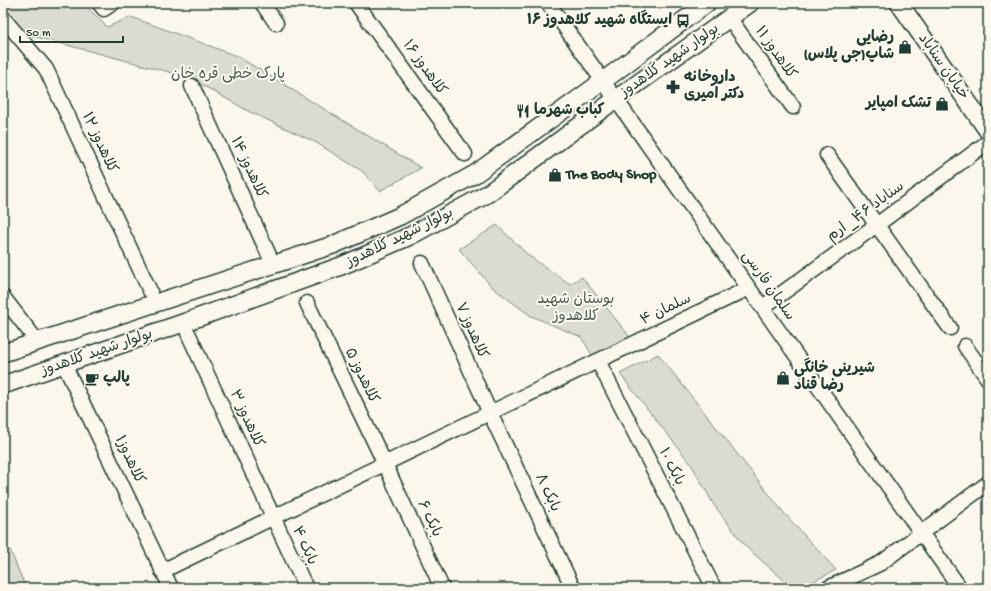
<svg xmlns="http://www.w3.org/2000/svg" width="991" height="591" font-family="'Gochi Hand','Playpen Sans Arabic',sans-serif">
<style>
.green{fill:#dbdcd1;stroke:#7d8c82}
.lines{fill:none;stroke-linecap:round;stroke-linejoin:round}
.minor-casing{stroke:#1f3d34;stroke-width:17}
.major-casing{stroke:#1f3d34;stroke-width:20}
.minor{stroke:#fbf7ec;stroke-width:14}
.major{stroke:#fbf7ec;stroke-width:17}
.labels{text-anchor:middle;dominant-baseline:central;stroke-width:4;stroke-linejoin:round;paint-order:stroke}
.poi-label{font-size:15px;font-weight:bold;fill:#1f3d34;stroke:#fbf7ec;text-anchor:start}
.street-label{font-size:15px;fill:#1f3d34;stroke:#fbf7ec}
.park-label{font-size:15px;fill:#455d53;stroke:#fbf7ec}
</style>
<rect width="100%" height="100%" fill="#fbf7ec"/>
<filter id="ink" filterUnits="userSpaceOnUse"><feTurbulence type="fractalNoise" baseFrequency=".025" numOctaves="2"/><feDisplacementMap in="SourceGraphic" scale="8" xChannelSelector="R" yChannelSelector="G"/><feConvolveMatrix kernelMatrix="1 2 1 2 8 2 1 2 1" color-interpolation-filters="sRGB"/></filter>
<g filter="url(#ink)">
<path class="green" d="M 3,3 L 83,3 L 107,27 L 131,17 L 237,56 L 421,168 L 380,191 L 362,171 L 315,142 L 250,112 L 188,77 L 29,35 L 3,10 Z
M 497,225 L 529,256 L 570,284 L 582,277 L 630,337 L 594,358 L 581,337 L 531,316 L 493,288 L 459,249 Z
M 658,354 L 784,513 L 836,570 L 800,588 L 793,588 L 745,546 L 714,505 L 691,464 L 620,374 Z
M 10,550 L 26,588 L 3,588 L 3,552 Z"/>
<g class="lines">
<g class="minor-casing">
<path id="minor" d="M 99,3 L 104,9 L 113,3
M 262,3 L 276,23
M 356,3 L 465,154
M 548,3 L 960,588
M 3,18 L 46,69 L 150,291
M 730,19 L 793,107
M 192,86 L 273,264
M 827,155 L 950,328
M 422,263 L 490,413 L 573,588
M 3,297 L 37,341
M 307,303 L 385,464 L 442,588
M 763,307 L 878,224 L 988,142
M 188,333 L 306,588
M 965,346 L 988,379
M 598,361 L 714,588
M 64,364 L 171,588
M 162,571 L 749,288
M 828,588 L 881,563 L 988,483"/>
</g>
<g class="major-casing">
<path id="major" d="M 899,3 L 988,131
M 3,353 L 333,245 L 400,216 L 475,174 L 603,81 L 707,3
M 3,385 L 183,323 L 341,266 L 410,236 L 487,194 L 616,99 L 750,3"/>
</g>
<use href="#minor" class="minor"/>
<use href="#major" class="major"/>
</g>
</g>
<defs>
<g id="bus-bare" transform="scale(1.08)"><path d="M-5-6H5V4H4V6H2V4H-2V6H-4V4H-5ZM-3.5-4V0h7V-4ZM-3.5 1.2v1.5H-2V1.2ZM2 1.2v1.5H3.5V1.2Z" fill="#1f3d34" stroke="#fbf7ec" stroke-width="2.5" paint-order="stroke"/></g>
<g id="shop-bare" transform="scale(1.08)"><path d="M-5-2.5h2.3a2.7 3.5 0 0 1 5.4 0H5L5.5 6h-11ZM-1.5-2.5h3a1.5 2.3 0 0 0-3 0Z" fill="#1f3d34" stroke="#fbf7ec" stroke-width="2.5" paint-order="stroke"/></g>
<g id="pharmacy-bare" transform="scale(1.08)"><path d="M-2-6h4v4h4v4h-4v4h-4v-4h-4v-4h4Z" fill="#1f3d34" stroke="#fbf7ec" stroke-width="2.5" paint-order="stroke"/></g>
<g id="restaurant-bare" transform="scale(1.08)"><path d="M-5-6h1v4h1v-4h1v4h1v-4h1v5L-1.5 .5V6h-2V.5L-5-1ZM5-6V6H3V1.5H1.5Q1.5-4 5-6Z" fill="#1f3d34" stroke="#fbf7ec" stroke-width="2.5" paint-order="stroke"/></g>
<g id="cafe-bare" transform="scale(1.08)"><path d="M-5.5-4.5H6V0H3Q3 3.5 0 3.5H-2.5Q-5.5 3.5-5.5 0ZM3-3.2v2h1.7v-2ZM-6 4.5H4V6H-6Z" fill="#1f3d34" stroke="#fbf7ec" stroke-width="2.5" paint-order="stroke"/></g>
</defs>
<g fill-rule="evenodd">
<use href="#bus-bare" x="683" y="21"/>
<use href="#shop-bare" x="905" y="47"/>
<use href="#pharmacy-bare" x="673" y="87"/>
<use href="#shop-bare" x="942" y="104"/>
<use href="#restaurant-bare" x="523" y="111"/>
<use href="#shop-bare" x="555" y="175"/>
<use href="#shop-bare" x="783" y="378"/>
<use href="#cafe-bare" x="92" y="379"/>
</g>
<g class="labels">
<g class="poi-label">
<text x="672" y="21" text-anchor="end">ایستگاه شهید کلاهدوز ۱۶</text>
<text x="894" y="38" text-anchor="end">رضایی<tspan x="894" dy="17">شاپ(جی پلاس)</tspan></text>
<text x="684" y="78">داروخانه<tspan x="684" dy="17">دکتر امیرى</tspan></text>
<text x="931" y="104" text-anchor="end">تشک امپایر</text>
<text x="534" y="111">کباب شهرما</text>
<text x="566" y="175">The Body Shop</text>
<text x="794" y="369">شیرینی خانگی<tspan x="794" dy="17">رضا قناد</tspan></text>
<text x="103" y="379">پالپ</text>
</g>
<g class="street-label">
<text transform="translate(775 53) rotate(55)">کلاهدوز ۱۱</text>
<text transform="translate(670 61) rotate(-35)">بولوار شهید کلاهدوز</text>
<text transform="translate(943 67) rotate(55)">خیابان سناباد</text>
<text transform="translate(424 68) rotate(54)">کلاهدوز ۱۶</text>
<text transform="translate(99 143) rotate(65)">کلاهدوز ۱۲</text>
<text transform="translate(248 168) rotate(65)">کلاهدوز ۱۴</text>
<text transform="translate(866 212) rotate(-36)">سناباد ۴۶_ ارم</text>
<text transform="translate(400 238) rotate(-26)">بولوار شهید کلاهدوز</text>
<text transform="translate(768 286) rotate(55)">سلمان فارسی</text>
<text transform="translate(666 310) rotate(-26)">سلمان ۴</text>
<text transform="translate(471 331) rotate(66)">کلاهدوز ۷</text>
<text transform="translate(97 353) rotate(-19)">بولوار شهید کلاهدوز</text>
<text transform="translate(361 376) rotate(64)">کلاهدوز ۵</text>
<text transform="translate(246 419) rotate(65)">کلاهدوز ۳</text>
<text transform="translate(129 460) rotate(65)">کلاهدوز۱</text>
<text transform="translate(671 467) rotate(63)">بابک ۱۰</text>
<text transform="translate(547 493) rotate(65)">بابک ۸</text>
<text transform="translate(429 519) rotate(65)">بابک ۶</text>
<text transform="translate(304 546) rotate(65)">بابک ۴</text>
</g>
<g class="park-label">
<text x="228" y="75">پارک خطی قره خان</text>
<text x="576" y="300">بوستان شهید<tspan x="576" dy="17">کلاهدوز</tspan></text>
</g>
</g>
<rect width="991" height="591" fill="none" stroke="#fbf7ec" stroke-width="16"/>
<rect x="8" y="8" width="975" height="575" fill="none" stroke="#1f3d34" stroke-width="1.5" filter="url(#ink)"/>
<path d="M20 36v6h103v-6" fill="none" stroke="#1f3d34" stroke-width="2"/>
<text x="26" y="36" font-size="12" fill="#1f3d34" stroke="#fbf7ec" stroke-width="3" paint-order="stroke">50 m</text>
</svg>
